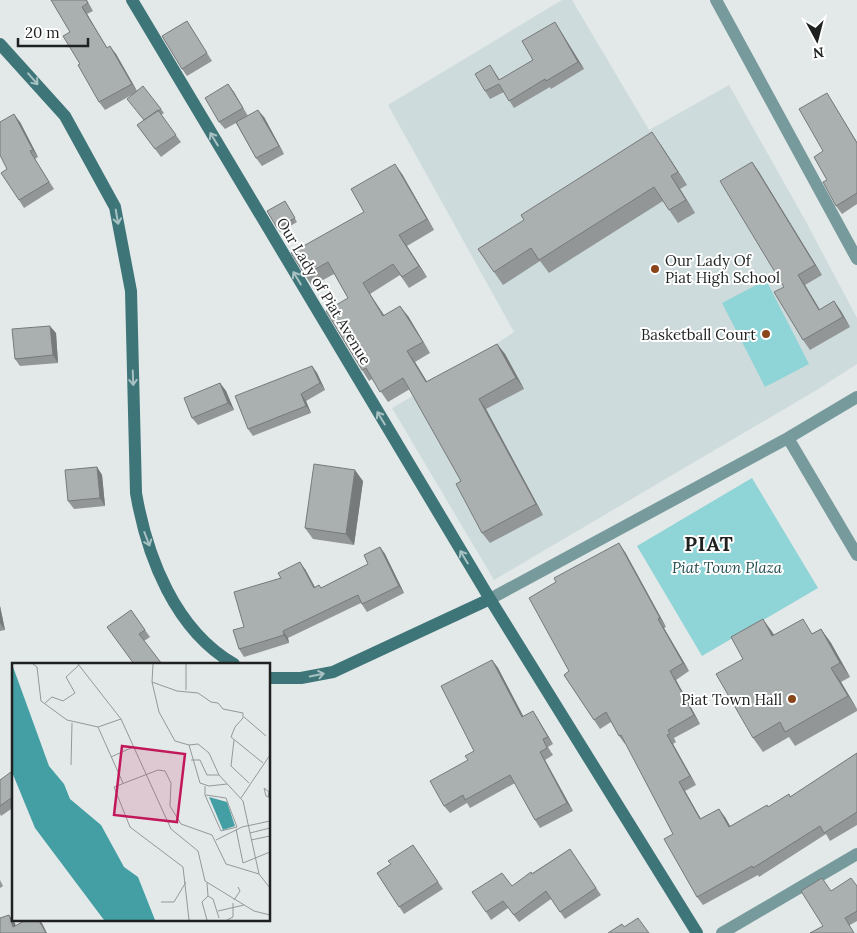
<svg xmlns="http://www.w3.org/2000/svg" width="857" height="933" font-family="Lora,serif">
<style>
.built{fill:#cedbdc}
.green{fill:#8fd4d7}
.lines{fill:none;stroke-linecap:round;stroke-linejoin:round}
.street{stroke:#779a9c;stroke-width:12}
.secondary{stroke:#3e7578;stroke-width:12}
.wall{fill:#929696}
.shaded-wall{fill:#777a7a}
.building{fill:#aaafaf;stroke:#777a7a}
.oneway{stroke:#a8c1c2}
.poi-dot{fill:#8a461a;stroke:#fff;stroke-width:2}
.labels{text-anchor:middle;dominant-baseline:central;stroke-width:4;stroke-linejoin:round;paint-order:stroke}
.poi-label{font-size:15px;fill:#1f2121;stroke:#fff;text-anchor:end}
.street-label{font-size:15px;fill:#1f2121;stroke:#fff}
.park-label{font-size:15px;font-style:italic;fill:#244d4f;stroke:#fff}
.district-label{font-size:20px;font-weight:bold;letter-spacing:1px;fill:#1f2121;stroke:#fff}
.inset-road{fill:none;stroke:#959898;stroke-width:1}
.view{fill:#c2185b;fill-opacity:0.15;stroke:#c2185b;stroke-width:2.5}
.inset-edge{fill:none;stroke:#1f2121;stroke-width:2.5}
</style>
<rect width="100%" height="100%" fill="#e3e8e8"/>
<path class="built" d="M 562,0 L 572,0 L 649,130 L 729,85 L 805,220 L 857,318 L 857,364 L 815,391 L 494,580 L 392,408 L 451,374 L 514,332 L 388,105 Z"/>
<path class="green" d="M 766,280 L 809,364 L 765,387 L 722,303 Z
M 752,478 L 818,588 L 702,656 L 637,546 Z"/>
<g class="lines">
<path class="street" d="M 716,0 L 857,259
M 788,438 L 857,555
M 490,599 L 788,438 L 857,397
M 722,933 L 857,854"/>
<path class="secondary" d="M 132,0 L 490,599 L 697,933
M 0,44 L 65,116 L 115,207 L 131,291 L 136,493 C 147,557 175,630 234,664
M 269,678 L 301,678 L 333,672 L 490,599"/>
</g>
<path class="wall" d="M 51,0 L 87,0 L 93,11 L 87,14 L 107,48 L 116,54 L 137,91 L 161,109 L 164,113 L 161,115 L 181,142 L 161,157 L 137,125 L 144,120 L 135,93 L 105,110 L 99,102 L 80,64 L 70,32 Z
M 187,21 L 212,61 L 187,76 L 182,69 Z
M 560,30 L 584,69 L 551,89 L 550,87 L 514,108 L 504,92 L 490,99 L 485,91 L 490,65 L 500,80 L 533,60 Z
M 228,84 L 248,116 L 264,117 L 284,154 L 262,166 L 256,158 L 236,123 L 225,129 L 219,122 Z
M 832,101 L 857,142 L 857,204 L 842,214 L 836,206 L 823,151 Z
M 20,122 L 38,157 L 35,159 L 54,189 L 24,208 L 19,200 L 7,169 Z
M 661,145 L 687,185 L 680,189 L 695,213 L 678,223 L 663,201 L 549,273 L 540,261 L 503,285 L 494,272 Z
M 752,162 L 759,172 L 822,275 L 805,285 L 820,310 L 834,301 L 850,327 L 810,350 L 803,340 L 784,287 Z
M 402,174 L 434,230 L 407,246 L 427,277 L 409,288 L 400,275 L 370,294 L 384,315 L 408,316 L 430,353 L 415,362 L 427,382 L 497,344 L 505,354 L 524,389 L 486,409 L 543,515 L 490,543 L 482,533 L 461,481 L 410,389 L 388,402 L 372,379 L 369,381 L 362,370 L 348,298 L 334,274 L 312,286 L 305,275 L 364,212 Z
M 285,201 L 297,222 L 280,232 L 277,228 Z
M 56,333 L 58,363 L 20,366 L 15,359 Z
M 312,366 L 317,373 L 325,390 L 306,401 L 311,413 L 253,436 L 248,429 Z
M 220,383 L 226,391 L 234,410 L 198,425 L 192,418 Z
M 97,467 L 102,475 L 105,506 L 74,509 L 68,501 Z
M 363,481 L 354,545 L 313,539 L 305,528 Z
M 380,547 L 385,554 L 404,593 L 367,612 L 361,603 L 288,638 L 289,643 L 244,657 L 239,649 L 244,627 L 281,578 L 305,569 L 315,587 L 319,585 L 321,588 L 368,564 Z
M 625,552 L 666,627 L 664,628 L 689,671 L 676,680 L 700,724 L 674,738 L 676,742 L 673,744 L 696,785 L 685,791 L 701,819 L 725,817 L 730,826 L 790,797 L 857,753 L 857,825 L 830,841 L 826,834 L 759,877 L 758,875 L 703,905 L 697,897 L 673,834 L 626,744 L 625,744 L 619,736 L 611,722 L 600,729 L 564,675 L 569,671 Z
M 0,606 L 5,630 L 0,631 Z
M 131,610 L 150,637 L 144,641 L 134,664 Z
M 821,629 L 831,643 L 850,677 L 841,682 L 857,709 L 857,711 L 795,746 L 789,737 L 763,752 L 753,738 L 743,659 L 774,636 L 813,633 Z
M 492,660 L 498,668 L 523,717 L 533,711 L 553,744 L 548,747 L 553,755 L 545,760 L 573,811 L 540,828 L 535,820 L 515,783 L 470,808 L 467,803 L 450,813 L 444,806 L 474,751 Z
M 14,776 L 14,807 L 1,816 L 0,814 L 0,780 Z
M 413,845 L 443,889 L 404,914 L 377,873 L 391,864 Z
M 570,849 L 601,895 L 565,919 L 551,899 L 519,922 L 508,908 L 491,920 L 486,912 L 512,886 Z
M 0,880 L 3,886 L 0,888 Z
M 857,886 L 857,921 L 850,925 L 823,926 L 831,891 Z"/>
<path class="shaded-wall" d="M 82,7 L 87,14 L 112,56 L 107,48 Z
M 555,22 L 560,30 L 584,69 L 578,62 Z
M 110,46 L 116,54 L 137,91 L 132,84 Z
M 228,84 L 234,92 L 248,116 Z
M 258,110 L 264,117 L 284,154 L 279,146 Z
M 14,114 L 20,122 L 38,157 L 33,150 Z
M 652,132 L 661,145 L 687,185 L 678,172 Z
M 752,162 L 759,172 L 822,275 L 815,265 Z
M 395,164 L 402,174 L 434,230 L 427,219 Z
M 671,176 L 680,189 L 695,213 L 686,200 Z
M 399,235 L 407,246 L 427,277 L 419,266 Z
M 798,275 L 805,285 L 826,320 L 819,310 Z
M 363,283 L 370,294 L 391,326 L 383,316 Z
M 834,301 L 841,311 L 850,327 L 843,317 Z
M 400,306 L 408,316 L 430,353 L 423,342 Z
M 50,326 L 56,333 L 58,363 L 53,355 Z
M 497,344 L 505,354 L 524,389 L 516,378 Z
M 407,351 L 415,362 L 434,393 L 426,382 Z
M 312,366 L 317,373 L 325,390 L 320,383 Z
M 220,383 L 226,391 L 234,410 L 228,403 Z
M 301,394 L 306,401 L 311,413 L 306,406 Z
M 479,399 L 486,409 L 543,515 L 536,504 Z
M 97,467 L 102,475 L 105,506 L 100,498 Z
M 355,470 L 363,481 L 354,545 L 346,534 Z
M 619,543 L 625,552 L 666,627 L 660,618 Z
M 380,547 L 385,554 L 404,593 L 399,586 Z
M 300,562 L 305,569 L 319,595 L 314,588 Z
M 0,606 L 5,630 L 0,623 Z
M 658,619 L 664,628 L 689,671 L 683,663 Z
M 763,619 L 773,633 L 782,651 L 772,636 Z
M 821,629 L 831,643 L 850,677 L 840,663 Z
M 283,631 L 288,638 L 289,643 L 284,635 Z
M 492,660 L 498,668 L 528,725 L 522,717 Z
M 831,668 L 841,682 L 857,709 L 848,696 Z
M 670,671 L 676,680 L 700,724 L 694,715 Z
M 533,711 L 538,719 L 553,744 L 548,737 Z
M 667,735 L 673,744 L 696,785 L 690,776 Z
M 540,752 L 545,760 L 573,811 L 567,803 Z
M 679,782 L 685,791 L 706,828 L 700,819 Z
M 719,809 L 725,817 L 735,835 L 729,827 Z
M 9,915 L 15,923 L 18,933 L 13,927 Z
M 38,919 L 42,923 L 47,933 L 46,933 Z"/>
<path class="building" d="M 51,0 L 86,0 L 88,3 L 82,7 L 107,48 L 110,46 L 132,84 L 99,102 L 78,65 L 80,64 L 63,36 L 70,32 Z
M 187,21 L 207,53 L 182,69 L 162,36 Z
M 555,22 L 578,62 L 546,81 L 545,79 L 509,101 L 499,84 L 485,91 L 475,74 L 490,65 L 499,80 L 533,60 L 522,41 Z
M 228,84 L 243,108 L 219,122 L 205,98 Z
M 143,86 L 161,109 L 144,120 L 127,99 Z
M 827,93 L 857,143 L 857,193 L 836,206 L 823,182 L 827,180 L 814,157 L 823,151 L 799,109 Z
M 158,110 L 176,135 L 155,149 L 137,125 Z
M 258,110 L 279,146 L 256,158 L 236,122 Z
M 14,114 L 33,150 L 30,151 L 49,182 L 19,200 L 1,173 L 7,169 L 0,155 L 0,122 Z
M 652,132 L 678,172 L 671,176 L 686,200 L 669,210 L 654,187 L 539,260 L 531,248 L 494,272 L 478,249 L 524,220 L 521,215 Z
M 752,162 L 815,265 L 798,275 L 819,310 L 834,301 L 843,317 L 803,340 L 774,292 L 784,287 L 720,181 Z
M 395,164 L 427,219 L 399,235 L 419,266 L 402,277 L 393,264 L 363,283 L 383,316 L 400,306 L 423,342 L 407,351 L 426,382 L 497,344 L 516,378 L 479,399 L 536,504 L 482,533 L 456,484 L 461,481 L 403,378 L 380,392 L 366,368 L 362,370 L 326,311 L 348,298 L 328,262 L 305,275 L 291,253 L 364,212 L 351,189 Z
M 285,201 L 295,218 L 277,228 L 267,211 Z
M 50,326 L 53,355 L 15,359 L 12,329 Z
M 312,366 L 320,383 L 301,394 L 306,406 L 248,429 L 235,396 Z
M 220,383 L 228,403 L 192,418 L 184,398 Z
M 314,464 L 355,470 L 346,534 L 305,528 Z
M 97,467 L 100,498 L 68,501 L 65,470 Z
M 619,543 L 660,618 L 658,619 L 683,663 L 670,671 L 694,715 L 668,730 L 670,734 L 667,735 L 690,776 L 679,782 L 700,819 L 719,809 L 729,827 L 767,805 L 768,807 L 789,794 L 790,797 L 857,753 L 857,812 L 824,833 L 820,826 L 753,868 L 752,866 L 697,897 L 664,839 L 673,834 L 621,735 L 619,736 L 606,712 L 594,720 L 564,675 L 569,671 L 529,598 L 556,582 L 554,578 Z
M 380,547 L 399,586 L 362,604 L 358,595 L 283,631 L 284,635 L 239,649 L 233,630 L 244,627 L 234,592 L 281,578 L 278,573 L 300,562 L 314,588 L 319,585 L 321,588 L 368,564 L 364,555 Z
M 131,610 L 145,630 L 139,634 L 162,664 L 134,664 L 107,627 Z
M 763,619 L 772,636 L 803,619 L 812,634 L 821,629 L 840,663 L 831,668 L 848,696 L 785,732 L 780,722 L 753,738 L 716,674 L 743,659 L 731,637 Z
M 492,660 L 522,717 L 533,711 L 548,737 L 543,739 L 547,748 L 540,752 L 567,803 L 535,820 L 510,775 L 465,800 L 463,795 L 444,806 L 430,781 L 468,760 L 465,756 L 474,751 L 441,686 Z
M 11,772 L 14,776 L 14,796 L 0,806 L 0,780 Z
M 413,845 L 438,882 L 399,907 L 377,873 L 391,864 L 388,861 Z
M 570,849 L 596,888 L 560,912 L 546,891 L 514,915 L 503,901 L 486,912 L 472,892 L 502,873 L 512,886 L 531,872 L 532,874 Z
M 822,878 L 831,891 L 851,878 L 857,886 L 857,911 L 845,918 L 854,933 L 810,933 L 823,926 L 801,891 Z
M 9,915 L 13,927 L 28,919 L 38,919 L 46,933 L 0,933 L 0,918 Z
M 638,918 L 649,933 L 608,933 L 622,924 L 624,927 Z"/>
<defs><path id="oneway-shaft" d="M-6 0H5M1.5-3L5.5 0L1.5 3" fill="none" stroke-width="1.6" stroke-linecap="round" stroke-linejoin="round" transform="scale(1.25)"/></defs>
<g class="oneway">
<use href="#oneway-shaft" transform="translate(33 79) rotate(49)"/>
<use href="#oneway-shaft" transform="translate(214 139) rotate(-121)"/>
<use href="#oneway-shaft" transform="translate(117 217) rotate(80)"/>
<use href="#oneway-shaft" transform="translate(297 278) rotate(-121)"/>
<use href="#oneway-shaft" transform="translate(133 378) rotate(88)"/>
<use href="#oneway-shaft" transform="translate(381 418) rotate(-121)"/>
<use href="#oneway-shaft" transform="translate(147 539) rotate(69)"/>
<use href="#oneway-shaft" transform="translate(464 557) rotate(-121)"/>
<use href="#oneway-shaft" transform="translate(317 675) rotate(-11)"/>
</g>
<g class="poi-dot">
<circle cx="655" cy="269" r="5"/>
<circle cx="766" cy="334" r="5"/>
<circle cx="792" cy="699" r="5"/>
</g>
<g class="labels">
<g class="poi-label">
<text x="665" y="260" text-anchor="start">Our Lady Of<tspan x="665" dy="17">Piat High School</tspan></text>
<text x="756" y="334">Basketball Court</text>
<text x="782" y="699">Piat Town Hall</text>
</g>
<g class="street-label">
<text transform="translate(324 291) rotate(59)">Our Lady of Piat Avenue</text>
</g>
<g class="park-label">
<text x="727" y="567">Piat Town Plaza</text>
</g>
<g class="district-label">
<text x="709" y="543">PIAT</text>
</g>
</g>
<g transform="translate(12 663)">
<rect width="258" height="258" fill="#e3e8e8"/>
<path d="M 0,1 L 37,103 L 52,121 L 58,136 L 89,162 L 112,204 L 126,214 L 143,257 L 92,257 L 23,165 L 0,109 ZM 197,134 L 215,139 L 223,163 L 211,167 Z" fill="#439fa3"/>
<path class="inset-road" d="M 21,1 L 25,4 L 29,38 L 55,57 L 86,64 L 109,56M 66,1 L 109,56 L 159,166 L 186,188 L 193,218 L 242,248 L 258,252M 141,1 L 140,19 L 147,49 L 163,78 L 177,82 L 188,120 L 197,123 L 215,121M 174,1 L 174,27M 140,19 L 165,28 L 186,30 L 199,39 L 206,40 L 211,46 L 231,50 L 231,55 L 223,64 L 219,74 L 251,100M 33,40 L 40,34 L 51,38 L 63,30 L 54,14 L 67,2M 232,54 L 254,73M 86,64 L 111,120M 222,77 L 219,103 L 237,120M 177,82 L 186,81 L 197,90 L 207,112 L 231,138 L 247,211M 99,94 L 121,84M 179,97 L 188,97 L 195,112 L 207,112M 59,102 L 60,60M 193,123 L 193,132 L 209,168 L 225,164 L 214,135 L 194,132M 256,134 L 257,129 L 252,125 L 254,133 L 258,135M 229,135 L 258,92M 224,166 L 231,200 L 258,189M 238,170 L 258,165M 204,177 L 230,164 L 258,158M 239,177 L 258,173M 196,233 L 201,236 L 207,255M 222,237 L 228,228 L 226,224M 149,239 L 162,239 L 174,219M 206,248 L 232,242M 177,257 L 171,204 L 118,164 L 102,124 L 146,107 L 153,108 L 159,120 L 158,143 L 169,161 L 200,172 L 214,201 L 247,211 L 258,225M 195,257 L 190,239 L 196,233 L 195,220M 215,257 L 221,254 L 221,240"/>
<path class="view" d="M 110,83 L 173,91 L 165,159 L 102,152 Z"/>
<rect width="258" height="258" class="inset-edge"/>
</g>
<g transform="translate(817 40) rotate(173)" stroke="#ffffff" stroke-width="4" paint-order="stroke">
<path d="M0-4L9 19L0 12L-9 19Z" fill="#1f2121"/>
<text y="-8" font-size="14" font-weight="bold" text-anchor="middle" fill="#1f2121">N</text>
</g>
<path d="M18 38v8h70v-8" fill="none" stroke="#1f2121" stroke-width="2.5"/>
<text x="25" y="38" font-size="15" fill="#1f2121" stroke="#ffffff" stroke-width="4" paint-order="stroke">20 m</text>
</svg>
